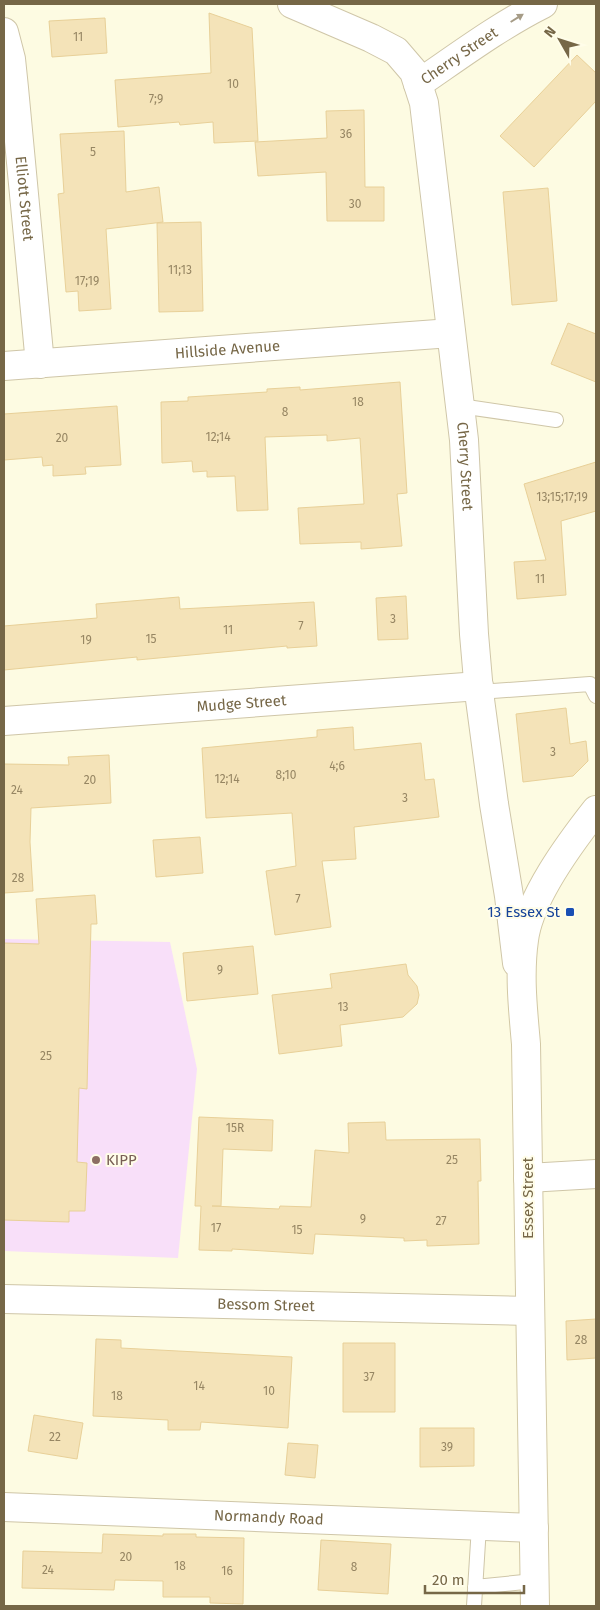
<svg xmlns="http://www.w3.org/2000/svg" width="600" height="1610" font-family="'Fira Sans',sans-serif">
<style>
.education{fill:#f8dff9}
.building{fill:#f4e3b8;stroke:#e8d098}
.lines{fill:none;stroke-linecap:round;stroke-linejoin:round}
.service-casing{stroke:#cfc6a8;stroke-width:16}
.minor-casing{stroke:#cfc6a8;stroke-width:30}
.secondary-casing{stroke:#d2c8a5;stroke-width:30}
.service{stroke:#fff;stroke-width:14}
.minor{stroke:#fff;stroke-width:28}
.secondary{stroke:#fff;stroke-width:28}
.oneway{fill:#a69c87}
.transit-dot{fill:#1a4fb4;stroke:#fffde9;stroke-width:2}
.education-dot{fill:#8d6e63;stroke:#fffde9;stroke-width:2}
.labels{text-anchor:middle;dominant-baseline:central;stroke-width:4;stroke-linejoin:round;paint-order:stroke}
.number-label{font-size:12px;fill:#968663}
.street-label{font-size:15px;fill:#766747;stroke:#fffde9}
.transit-label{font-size:15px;fill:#164399;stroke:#fffde9;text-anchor:end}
.education-label{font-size:15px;fill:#785e54;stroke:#fffde9;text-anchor:start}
</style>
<rect width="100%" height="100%" fill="#fdfbe2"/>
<path class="education" d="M 4,939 L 170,942 L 197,1069 L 178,1258 L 4,1251 Z"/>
<path class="building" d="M 209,13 L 252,28 L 258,141 L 214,143 L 213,122 L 180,125 L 179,122 L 118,127 L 115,80 L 211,73 Z
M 105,18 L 107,53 L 52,57 L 49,21 Z
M 577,55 L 596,73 L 596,101 L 534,167 L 500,136 Z
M 364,110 L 365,187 L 384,187 L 384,221 L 327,221 L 326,172 L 258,176 L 255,142 L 327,138 L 326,111 Z
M 124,131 L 126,192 L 159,187 L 163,222 L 106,229 L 111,309 L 79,311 L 78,291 L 66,292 L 58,194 L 64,193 L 60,134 Z
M 548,188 L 557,301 L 512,305 L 503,192 Z
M 201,222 L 203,311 L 159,312 L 157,223 Z
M 568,323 L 596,334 L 596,382 L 551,364 Z
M 400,382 L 407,493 L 397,494 L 402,546 L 361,549 L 361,542 L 300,544 L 298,508 L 364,504 L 360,438 L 327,441 L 327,435 L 265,437 L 268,510 L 237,511 L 235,476 L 207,477 L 207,471 L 193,472 L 192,461 L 162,463 L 161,402 L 188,401 L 188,397 L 267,392 L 267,389 L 300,387 L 300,390 Z
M 117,406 L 121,465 L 85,467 L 86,474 L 53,476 L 53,465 L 43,466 L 42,457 L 4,460 L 4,414 Z
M 596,462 L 596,511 L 561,521 L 566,595 L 517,599 L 514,562 L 546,560 L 524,484 Z
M 406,596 L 408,639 L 378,640 L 376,598 Z
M 179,597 L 180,609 L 314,602 L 317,646 L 287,648 L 287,646 L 137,660 L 137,657 L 4,670 L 4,626 L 97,618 L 96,604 Z
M 566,708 L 570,744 L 586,741 L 588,761 L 573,776 L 523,782 L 516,714 Z
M 353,727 L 354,750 L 421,743 L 425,780 L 434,779 L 439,817 L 354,827 L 356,859 L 322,861 L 331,927 L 275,935 L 266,871 L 296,866 L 292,813 L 206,818 L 202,748 L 317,737 L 317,730 Z
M 109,755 L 111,803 L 31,808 L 30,842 L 33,891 L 4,893 L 4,764 L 69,765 L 68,757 Z
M 200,837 L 203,873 L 156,877 L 153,840 Z
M 95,895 L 97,924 L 91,924 L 87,1089 L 79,1088 L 77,1162 L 87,1163 L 85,1211 L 69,1211 L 69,1222 L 4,1220 L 4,943 L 39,944 L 36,899 Z
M 253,946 L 258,994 L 187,1001 L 183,953 Z
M 406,964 L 408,975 L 417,986 L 419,995 L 417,1004 L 403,1017 L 340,1025 L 342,1046 L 279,1054 L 272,995 L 332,988 L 330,974 Z
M 199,1117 L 273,1120 L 272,1151 L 223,1149 L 221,1206 L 212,1206 L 279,1209 L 280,1206 L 311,1207 L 315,1150 L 349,1153 L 348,1123 L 385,1122 L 386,1140 L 480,1139 L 481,1181 L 478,1181 L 479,1244 L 427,1246 L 427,1240 L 404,1241 L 404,1238 L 315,1234 L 313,1254 L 232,1249 L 232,1251 L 199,1250 L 201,1206 L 195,1206 Z
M 596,1319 L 596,1358 L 567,1360 L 566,1321 Z
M 96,1339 L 121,1340 L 121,1348 L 292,1357 L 288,1428 L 201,1422 L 200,1430 L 168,1430 L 168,1420 L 93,1416 Z
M 343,1343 L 395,1343 L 395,1412 L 343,1412 Z
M 34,1415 L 83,1423 L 77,1459 L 28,1451 Z
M 420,1428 L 474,1428 L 474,1466 L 420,1467 Z
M 288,1443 L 318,1445 L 315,1478 L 285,1475 Z
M 103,1534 L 163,1536 L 163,1534 L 196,1534 L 196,1537 L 244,1538 L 243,1604 L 210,1603 L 210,1597 L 163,1597 L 163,1581 L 115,1580 L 114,1590 L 22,1588 L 23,1551 L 102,1553 Z
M 321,1540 L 391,1544 L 388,1594 L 318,1590 Z"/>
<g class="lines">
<g class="service-casing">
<path id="service" d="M 460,406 L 556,420
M 479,692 L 590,684 L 596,696
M 475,1587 L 534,1581
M 474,1606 L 479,1526"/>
</g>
<g class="minor-casing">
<g id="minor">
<path id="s1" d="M 292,4 L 371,38 L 396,51 L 414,72 L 424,103 L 464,440 L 474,634 L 479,692 L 494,804 L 509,896 L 517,963"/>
<path id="s2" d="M 4,32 L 11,59 L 14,88 L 40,364"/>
<path id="s3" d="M 418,84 C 459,56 499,26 543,4"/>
<path id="s4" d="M 4,366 L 451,333"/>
<path id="s5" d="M 4,721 L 479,686"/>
<path d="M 528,1178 L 596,1174"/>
<path id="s6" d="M 4,1299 L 529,1311"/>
<path id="s7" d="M 4,1507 L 534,1528"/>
</g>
</g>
<g class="secondary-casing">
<path id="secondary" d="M 535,1606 L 526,1044 C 523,1010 519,975 524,940 C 529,898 570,843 596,810"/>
</g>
<use href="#service" class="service"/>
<use href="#minor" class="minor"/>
<use href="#secondary" class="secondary"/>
</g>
<defs><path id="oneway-solid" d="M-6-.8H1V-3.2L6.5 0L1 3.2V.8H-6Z" transform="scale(1.25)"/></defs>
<use class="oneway" href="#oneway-solid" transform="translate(517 18) rotate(-32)"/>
<rect class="transit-dot" x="565" y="907" width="10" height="10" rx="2.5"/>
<circle class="education-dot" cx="96" cy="1160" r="5"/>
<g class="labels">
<g class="number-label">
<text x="78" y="37">11</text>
<text x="233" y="84">10</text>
<text x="156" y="99">7;9</text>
<text x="346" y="134">36</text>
<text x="93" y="152">5</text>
<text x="355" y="204">30</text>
<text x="180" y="270">11;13</text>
<text x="87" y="281">17;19</text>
<text x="358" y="402">18</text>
<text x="285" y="412">8</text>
<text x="218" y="437">12;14</text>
<text x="62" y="438">20</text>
<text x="562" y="497">13;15;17;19</text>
<text x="540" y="579">11</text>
<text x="393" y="619">3</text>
<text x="301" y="626">7</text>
<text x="228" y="630">11</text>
<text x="151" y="639">15</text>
<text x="86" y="640">19</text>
<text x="553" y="752">3</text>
<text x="337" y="766">4;6</text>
<text x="286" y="775">8;10</text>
<text x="227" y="779">12;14</text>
<text x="90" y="780">20</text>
<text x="17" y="790">24</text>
<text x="405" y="798">3</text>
<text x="18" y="878">28</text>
<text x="298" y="899">7</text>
<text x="220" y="970">9</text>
<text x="343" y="1007">13</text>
<text x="46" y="1056">25</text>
<text x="235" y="1128">15R</text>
<text x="452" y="1160">25</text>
<text x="363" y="1219">9</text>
<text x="441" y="1221">27</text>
<text x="216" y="1228">17</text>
<text x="297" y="1230">15</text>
<text x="581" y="1340">28</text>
<text x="369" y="1377">37</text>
<text x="199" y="1386">14</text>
<text x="269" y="1391">10</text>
<text x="117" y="1396">18</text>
<text x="55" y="1437">22</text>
<text x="447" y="1447">39</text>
<text x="126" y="1557">20</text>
<text x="180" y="1566">18</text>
<text x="354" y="1567">8</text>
<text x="48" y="1570">24</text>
<text x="227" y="1571">16</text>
</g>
<g class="street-label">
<text stroke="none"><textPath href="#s3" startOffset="50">Cherry Street</textPath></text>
<text stroke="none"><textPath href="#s2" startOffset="168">Elliott Street</textPath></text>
<text stroke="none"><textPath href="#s4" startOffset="224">Hillside Avenue</textPath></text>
<text stroke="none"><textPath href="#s1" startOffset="540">Cherry Street</textPath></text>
<text stroke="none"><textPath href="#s5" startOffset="238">Mudge Street</textPath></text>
<text transform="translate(528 1198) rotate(-90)">Essex Street</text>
<text stroke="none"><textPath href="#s6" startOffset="262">Bessom Street</textPath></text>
<text stroke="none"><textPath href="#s7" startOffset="265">Normandy Road</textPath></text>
</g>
<g class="transit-label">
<text x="560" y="912">13 Essex St</text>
</g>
<g class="education-label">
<text x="106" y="1160">KIPP</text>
</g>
</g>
<rect width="600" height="1610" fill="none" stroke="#766747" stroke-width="10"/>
<g transform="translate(560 40) rotate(309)" stroke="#fffde9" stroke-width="4" paint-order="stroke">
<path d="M0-4L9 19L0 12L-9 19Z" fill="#766747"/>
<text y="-8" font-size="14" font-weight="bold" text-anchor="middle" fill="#766747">N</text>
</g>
<path d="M425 1585v8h99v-8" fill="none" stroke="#766747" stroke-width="2.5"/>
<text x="432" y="1585" font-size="15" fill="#766747" stroke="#fffde9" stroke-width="4" paint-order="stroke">20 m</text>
</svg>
